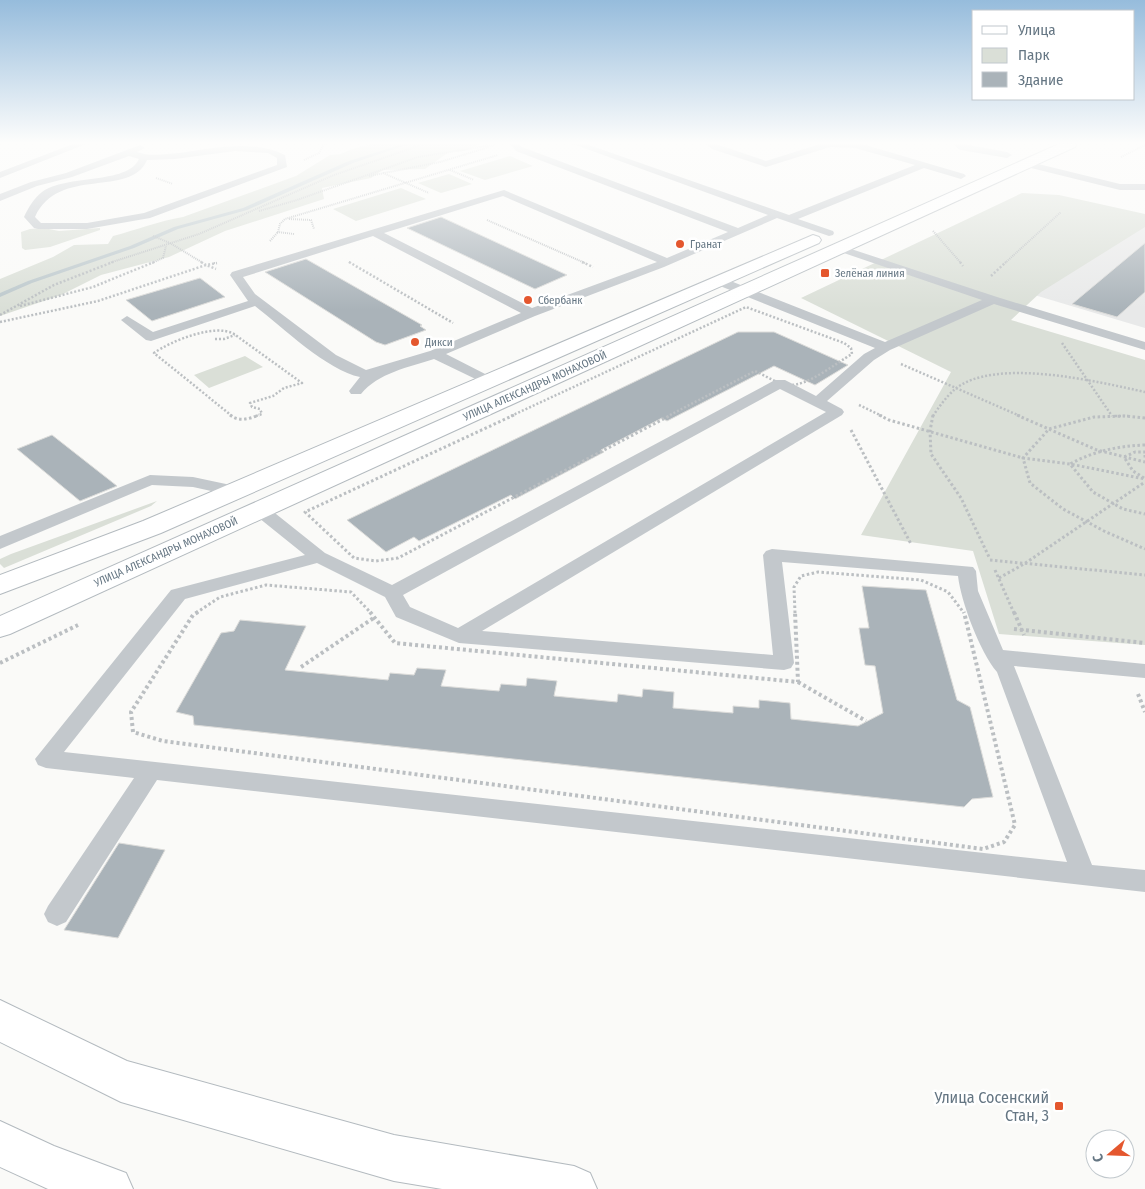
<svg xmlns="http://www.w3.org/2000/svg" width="1145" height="1189" font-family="'Fira Sans Condensed',sans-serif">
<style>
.built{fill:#e8e9e9}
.green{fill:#dadfd7}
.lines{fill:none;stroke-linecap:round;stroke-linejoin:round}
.stream{fill:#bbc7cb;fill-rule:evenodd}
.building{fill:#aab3b9;stroke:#dcdcda}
.secondary-casing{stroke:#b3babf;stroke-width:2}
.path-far3{stroke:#bbbfc2;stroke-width:2;stroke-dasharray:1 1;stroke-linecap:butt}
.path-far2{stroke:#bbbfc2;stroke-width:2.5;stroke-dasharray:2 2;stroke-linecap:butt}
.path-far1{stroke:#bbbfc2;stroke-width:3;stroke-dasharray:2.5 2.5;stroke-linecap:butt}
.path{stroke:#bbbfc2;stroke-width:4;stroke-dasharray:3 3;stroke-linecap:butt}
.service{fill:#c3c8cc;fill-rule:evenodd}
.secondary{fill:#fff;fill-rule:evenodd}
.poi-dot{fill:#e4572e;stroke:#fff;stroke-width:2}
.labels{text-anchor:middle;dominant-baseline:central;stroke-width:5;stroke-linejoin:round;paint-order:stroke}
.far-poi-label{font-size:11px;fill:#657683;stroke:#fff;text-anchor:start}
.far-street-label{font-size:11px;fill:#657683;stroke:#fff}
.near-poi-label{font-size:16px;fill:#657683;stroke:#fff;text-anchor:end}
</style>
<rect width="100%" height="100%" fill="#fafaf8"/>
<path class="built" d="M 1145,214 L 1145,328 L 1008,287 Z"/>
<path class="green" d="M 373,144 L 480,144 L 465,151 L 449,152 L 425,169 L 383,170 L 371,178 L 322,188 L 324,199 L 225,231 L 169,257 L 101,275 L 61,295 L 0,316 L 0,279 L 53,257 L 74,245 L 108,244 L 113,236 C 136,230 159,221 183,217 L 296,176 L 330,155 L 341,154 L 352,149 Z
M 510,156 L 533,166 L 485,180 L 460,171 Z
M 449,174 L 472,184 L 441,193 L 418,183 Z
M 401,188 L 426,199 L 356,221 L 333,209 Z
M 1022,193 L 1059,195 L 1145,214 L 1145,227 L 1041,292 L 1011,320 L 1145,360 L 1145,645 L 999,634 L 973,551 L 861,535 L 951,372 L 801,298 Z
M 44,228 L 59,231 L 100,228 L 100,230 L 50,247 L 25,250 L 22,248 L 21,232 L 30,229 Z
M 245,356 L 263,367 L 209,388 L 194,375 Z
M 157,501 L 151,506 L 4,568 L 0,564 L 0,559 L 11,554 Z"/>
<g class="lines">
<path class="stream" d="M 403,144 L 409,144 L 353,163 L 247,210 L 178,229 L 134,248 L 32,283 L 0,297 L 0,293 L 28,281 L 130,246 L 174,227 L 243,208 L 349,161 Z"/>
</g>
<path class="building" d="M 441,217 L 489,239 L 567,275 L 535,289 L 407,228 Z
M 1145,243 L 1145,292 L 1117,317 L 1072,304 Z
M 306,259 L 422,325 L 420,326 L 426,330 L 385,345 L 376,342 L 265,272 Z
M 200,278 L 225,297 L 152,321 L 126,300 Z
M 738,332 L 774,332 L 848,365 L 815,385 L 774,366 L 667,421 L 662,418 L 601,450 L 604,452 L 515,499 L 511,495 L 419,541 L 414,537 L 386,552 L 347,520 Z
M 52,435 L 117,486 L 80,501 L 17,449 Z
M 862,586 L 926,590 L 957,700 L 970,707 L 993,797 L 972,799 L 964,807 L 194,725 L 193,716 L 176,712 L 221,633 L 234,631 L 240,620 L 306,626 L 285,670 L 388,680 L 390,673 L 414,675 L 417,668 L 446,670 L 441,686 L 499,691 L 501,684 L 526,686 L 527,678 L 557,681 L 554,696 L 617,702 L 618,694 L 642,697 L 643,689 L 674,692 L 673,708 L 733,713 L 733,706 L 759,708 L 759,700 L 790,703 L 791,719 L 858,726 L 883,713 L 875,666 L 865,665 L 859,628 L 869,628 Z
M 119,843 L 165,850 L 118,938 L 64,930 Z"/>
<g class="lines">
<g class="secondary-casing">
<path id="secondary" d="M 1059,144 L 1077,144 L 1075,147 L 10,634 L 0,637 L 0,616 Z
M 813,235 L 819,237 L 821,240 L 819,243 L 161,533 L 0,594 L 0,575 L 143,521 Z
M 0,1000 L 127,1061 L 394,1135 L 574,1166 L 590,1173 L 597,1189 L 442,1189 L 394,1181 L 121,1102 L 0,1042 Z
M 0,1121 L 54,1146 L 126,1173 L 133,1189 L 48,1189 L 0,1167 Z"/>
</g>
<path class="path-far3" d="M 1121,157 L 1145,145
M 304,160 L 319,153 L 324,144
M 450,170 L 474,180
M 383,173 L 429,193
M 369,176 L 440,162 L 489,147
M 156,178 L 173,184
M 259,211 L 297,200 L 418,157 L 494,145
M 289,219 L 311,220 L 314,229
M 487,220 L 585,263
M 933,231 L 961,263
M 294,234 L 278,232 L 280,224 L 285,219 L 498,155
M 153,236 L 170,243 L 203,263
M 270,241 L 278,232
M 349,262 L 351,263
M 109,263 L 199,234 L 334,175 L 424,144
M 152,263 L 163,258 L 166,246
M 214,263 L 217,263
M 1005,263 L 1061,212"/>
<path class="path-far2" d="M 201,262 L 206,265 L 217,263
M 349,262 L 453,323
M 582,262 L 593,267
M 960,262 L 963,266
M 991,276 L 1006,262
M 20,306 L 93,287 L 154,262
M 0,315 L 54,285 L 113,262
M 0,322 L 98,301 L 206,265 L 216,269
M 215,339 L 224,339 L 235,335
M 1062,343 L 1112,416
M 901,364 L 1020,416
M 859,405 L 882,416
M 232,416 L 154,353 C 171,341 215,323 234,334 L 302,383 L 284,388 L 273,396 L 250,403 L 252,407 L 260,409 L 262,414 L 256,416
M 511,416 L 746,307 L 844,343 L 851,348 L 852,354 C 836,363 807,387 788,385 C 776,383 766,376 755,371 L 668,416
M 933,416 C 938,408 947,396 954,390 C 993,356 1099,382 1145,392
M 1115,416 L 1128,416"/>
<path class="path-far1" d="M 230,415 C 239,422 249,419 259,415
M 514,415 L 305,512 L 354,558 L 376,561 L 398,558 L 671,415
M 879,415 L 889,420 L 1023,458 L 1070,464 L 1145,479
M 933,415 L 930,431 L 931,454 L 961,498 L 989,557
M 1017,415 L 1097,450 L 1145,462
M 1145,418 L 1125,416 L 1094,417 L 1049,429 L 1023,458 L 1030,483 L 1063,509 L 1104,531 L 1145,549
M 851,430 L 911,544
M 1145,445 C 1118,446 1094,451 1070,464 L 1093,492 L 1123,509 L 1145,514
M 1145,455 L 1145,459
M 1144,478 L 1133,471 L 1124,457 L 1135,452 L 1145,452
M 990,560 L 1145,575
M 995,570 L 1014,613
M 999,578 L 1024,564 L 1145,482
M 196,613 L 220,597 L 266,585 L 351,592 L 371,613
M 795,613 L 794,587 L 801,576 L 818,572 L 921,580 L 948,592 L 964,613"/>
<path class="path" d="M 198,612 L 193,615 L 131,712 L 133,732 L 163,741 L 983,849 L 1004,842 L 1015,825 L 964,612
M 370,612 L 395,643 L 798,682 L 795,612
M 1014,612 L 1024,635
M 1014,629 L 1145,643
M 0,663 L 78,625
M 301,667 L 375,617
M 798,682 L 866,721
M 1138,694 L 1145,712"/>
<path class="service" d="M 73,144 L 86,144 L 0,178 L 0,172 Z
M 510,144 L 519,144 L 522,147 L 738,228 L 768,215 L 573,144 L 586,144 L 789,215 L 915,165 L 855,148 L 830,147 L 766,167 L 712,149 L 706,144 L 716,144 L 766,161 L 820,144 L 862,144 L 964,174 L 966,176 L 961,179 L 924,168 L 798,219 L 833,231 L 834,233 L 833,235 L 829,236 L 777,218 L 664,267 L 535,316 L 446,354 L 493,378 L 495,381 L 493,384 L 488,385 L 434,359 C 409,367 378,373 361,394 L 351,394 L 349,391 L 360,377 C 328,371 282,327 255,306 L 151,341 L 146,340 L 121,320 L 127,316 L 153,332 L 248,301 L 230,275 L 232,272 L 504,190 L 667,258 L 728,232 L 516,151 ZM 503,196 L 657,262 L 532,308 L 384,233 ZM 373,236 L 521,313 L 430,351 L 366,370 L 336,355 L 255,294 L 243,277 Z
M 954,144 L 963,144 L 1007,152 L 1012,155 L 1007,158 L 961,150 L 958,149 Z
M 140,145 L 145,148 L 137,152 C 150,157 166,154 179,153 C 214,148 252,139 285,155 L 287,167 L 150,218 L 87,229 L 38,229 L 34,228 L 24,217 C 28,208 34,198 42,192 C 66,174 127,185 139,159 L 129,156 L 72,177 L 37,186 L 0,201 L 0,194 L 31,182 L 66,173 ZM 235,151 L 268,153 L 277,158 L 277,165 L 144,213 L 87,223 L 41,223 L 35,217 C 59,165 130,199 147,160 L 175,159 Z
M 1026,161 L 1120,184 L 1145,184 L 1145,190 L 1120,190 L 1023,166 L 1023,162 Z
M 839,245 L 997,297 L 1145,342 L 1145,350 L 994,304 L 890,350 L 874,360 L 827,401 L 842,409 L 844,412 L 842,415 L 482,631 L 773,655 L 763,555 L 766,551 L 772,549 L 973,567 L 976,571 L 978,591 L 1003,650 L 1145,664 L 1145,678 L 1014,666 L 1092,865 L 1145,870 L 1145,892 L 157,780 L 66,922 L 57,926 L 48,922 L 44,914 L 48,906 L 134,778 L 46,768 L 38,765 L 35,759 L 171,590 L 305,555 L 254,514 L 252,510 L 254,506 L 266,506 L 325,553 L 392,585 L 775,380 L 785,380 L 816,396 L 864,354 L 875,348 L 715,284 L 713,281 L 715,278 L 723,278 L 885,342 L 982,300 L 835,250 L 833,248 L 835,246 ZM 780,389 L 826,412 L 458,628 L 410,607 L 403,595 ZM 782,562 L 958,576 C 961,602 980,652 997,672 L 1067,862 L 64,752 L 185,599 L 317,563 L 385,597 L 396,617 L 459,643 L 784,670 L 791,668 L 794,663 Z
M 150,475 L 193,477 L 240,487 L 242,491 L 240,495 L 234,496 L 193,487 L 152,485 L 0,549 L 0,536 Z"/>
<use href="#secondary" class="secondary"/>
</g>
<linearGradient id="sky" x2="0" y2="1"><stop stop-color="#96bcdc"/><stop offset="0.46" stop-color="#fdfdfc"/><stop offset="1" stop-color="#fdfdfc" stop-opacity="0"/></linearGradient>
<rect width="1145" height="310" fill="url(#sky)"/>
<g class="poi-dot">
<circle cx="680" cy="244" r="5"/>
<rect x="820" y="268" width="10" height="10" rx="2.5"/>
<circle cx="528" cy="300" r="5"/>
<circle cx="415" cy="342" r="5"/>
<rect x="1054" y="1101" width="10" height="10" rx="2.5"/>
</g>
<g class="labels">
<g class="far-poi-label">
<text x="690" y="244">Гранат</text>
<text x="835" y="273">Зелёная линия</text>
<text x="538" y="300">Сбербанк</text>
<text x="425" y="342">Дикси</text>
</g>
<g class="far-street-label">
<text transform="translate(535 386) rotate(-24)">УЛИЦА АЛЕКСАНДРЫ МОНАХОВОЙ</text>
<text transform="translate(166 552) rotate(-24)">УЛИЦА АЛЕКСАНДРЫ МОНАХОВОЙ</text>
</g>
<g class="near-poi-label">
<text x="1049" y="1097">Улица Сосенский<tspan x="1049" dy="18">Стан, 3</tspan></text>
</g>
</g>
<rect x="972" y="10" width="162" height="90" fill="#ffffff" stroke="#c1c8cd"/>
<rect x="982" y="26" width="25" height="8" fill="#ffffff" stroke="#c1c8cd"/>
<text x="1018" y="35" font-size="15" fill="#657683">Улица</text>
<rect x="982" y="48" width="25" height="15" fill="#dadfd7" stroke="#c1c8cd"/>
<text x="1018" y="60" font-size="15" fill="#657683">Парк</text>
<rect x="982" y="72" width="25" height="15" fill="#aab3b9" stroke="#c1c8cd"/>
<text x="1018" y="85" font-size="15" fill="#657683">Здание</text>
<g transform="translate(1110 1154) rotate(251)"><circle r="24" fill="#ffffff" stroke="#c1c8cd"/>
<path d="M0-4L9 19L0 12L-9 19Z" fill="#e4572e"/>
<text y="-8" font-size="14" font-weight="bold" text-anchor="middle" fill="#657683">С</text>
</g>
</svg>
